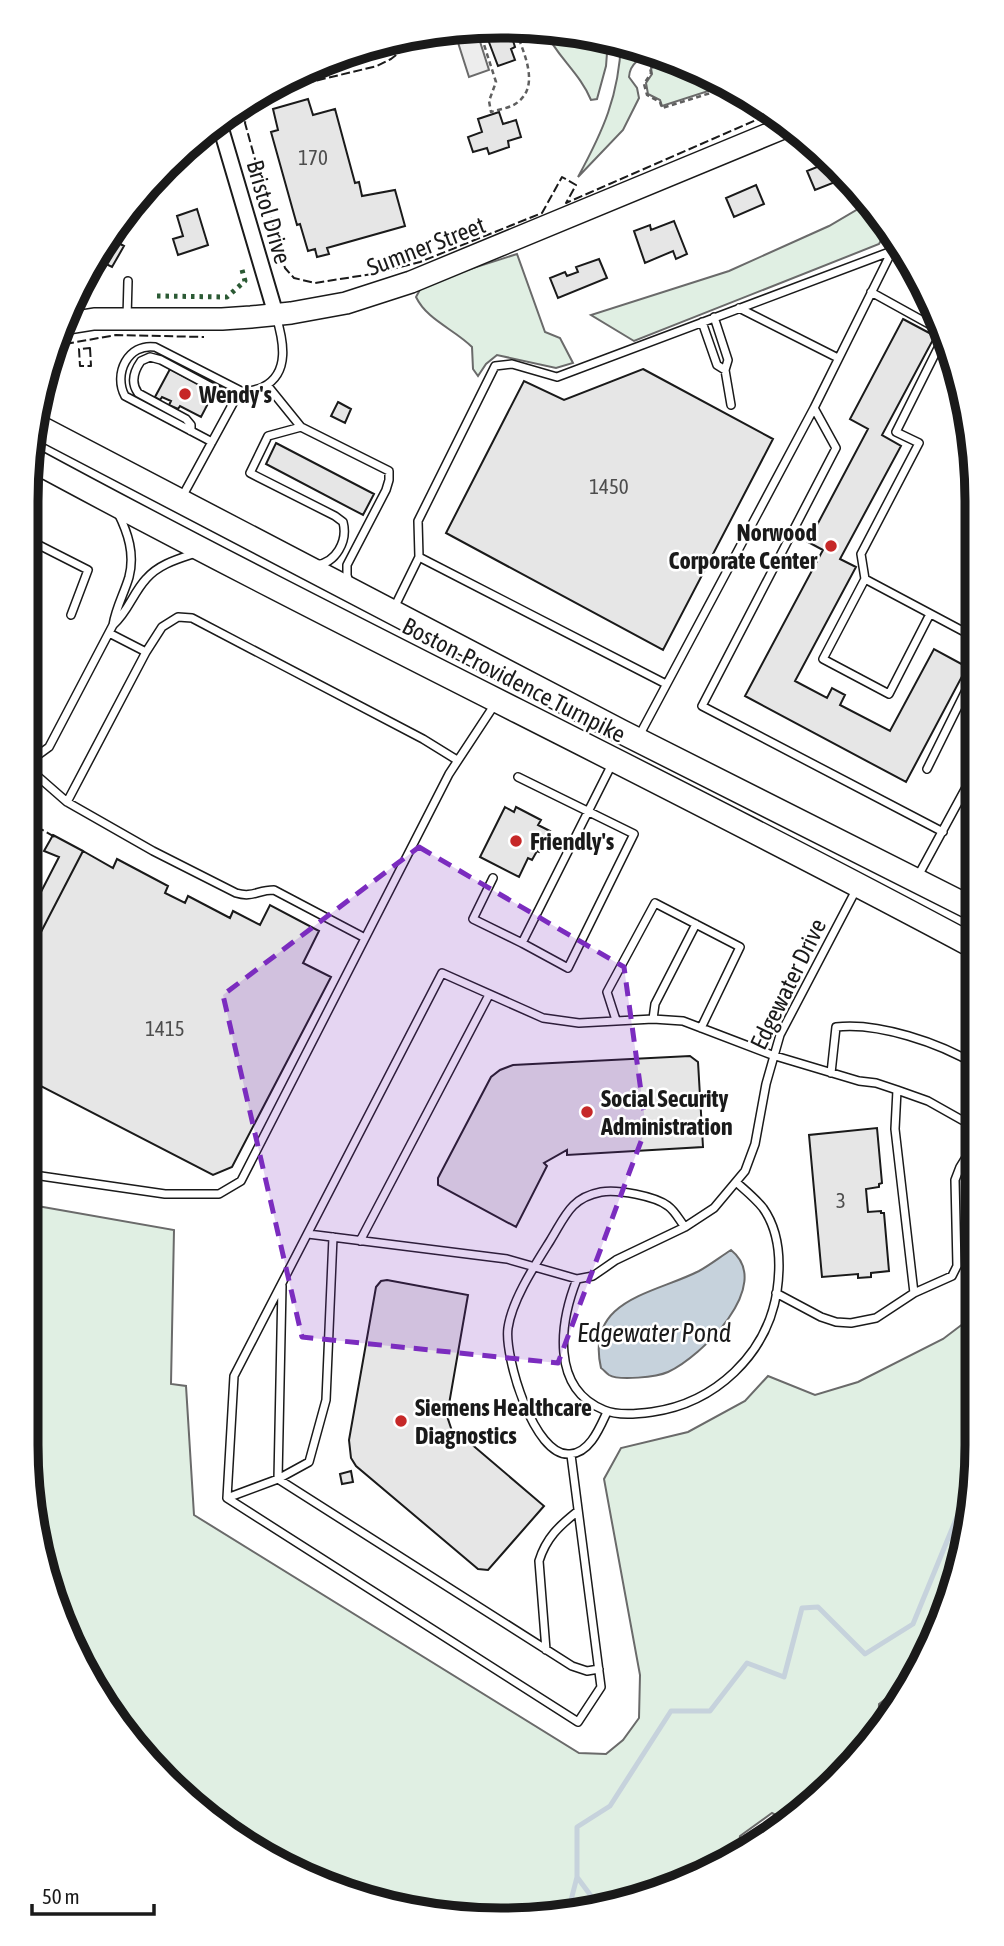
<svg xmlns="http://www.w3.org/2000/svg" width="1004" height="1946" font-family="'Asap Condensed',sans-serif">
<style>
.green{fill:#e0efe3;stroke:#6a6a6a;stroke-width:2}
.parking{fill:#ededed;stroke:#6a6a6a;stroke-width:2}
.water{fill:#c6d2dc;stroke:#6a6a6a;stroke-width:2}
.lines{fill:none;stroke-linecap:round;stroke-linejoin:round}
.stream{stroke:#c6d2dc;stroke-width:5}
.building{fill:#e6e6e6;stroke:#1a1a1a;stroke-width:2}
.service-casing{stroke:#1a1a1a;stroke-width:10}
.minor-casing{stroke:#1a1a1a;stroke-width:18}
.secondary-casing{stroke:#1a1a1a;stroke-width:24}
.primary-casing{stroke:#1a1a1a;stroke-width:26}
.path{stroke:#5f5f5f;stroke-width:2.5;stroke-dasharray:5 3.5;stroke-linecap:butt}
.service{stroke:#fff;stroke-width:7}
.minor{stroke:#fff;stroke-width:14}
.secondary{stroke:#fff;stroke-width:21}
.primary{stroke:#fff;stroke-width:23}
.hedge{stroke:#2b5a34;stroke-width:5;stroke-dasharray:3.5 5;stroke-linecap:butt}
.fence{stroke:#1a1a1a;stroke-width:2;stroke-dasharray:9 3.5;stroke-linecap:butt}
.marked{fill:#7b2cbf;fill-opacity:0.2;stroke:#7b2cbf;stroke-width:5;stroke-dasharray:14 9;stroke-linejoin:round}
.poi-dot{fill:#c62828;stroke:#fff;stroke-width:2.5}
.labels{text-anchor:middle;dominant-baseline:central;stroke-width:5;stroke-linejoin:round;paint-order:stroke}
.number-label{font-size:21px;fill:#4d4d4d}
.street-label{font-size:24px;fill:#1a1a1a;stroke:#fff}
.poi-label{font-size:24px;font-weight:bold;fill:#1a1a1a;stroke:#fff;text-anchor:start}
.water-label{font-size:26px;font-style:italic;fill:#1a1a1a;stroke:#fff}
.rim{fill:none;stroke:#1a1a1a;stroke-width:9}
</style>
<rect width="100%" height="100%" fill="#fff"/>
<path class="green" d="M 544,29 L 608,40 L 606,66 L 597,99 L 591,100 C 580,73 556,56 544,29 Z
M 621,42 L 653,53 C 641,58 630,62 629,77 L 637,88 L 639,98 L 623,130 L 578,177 C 603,131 619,96 621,42 Z
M 674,61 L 713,75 L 727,85 L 662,106 L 660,100 L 648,94 L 646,83 L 652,74 L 651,68 Z
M 870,202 L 880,213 L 892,234 L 884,235 L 879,244 L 634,341 L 591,315 L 729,271 L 829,226 Z
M 517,254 L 545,332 L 560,338 L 573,363 L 556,368 L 497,355 L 486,364 L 478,376 L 473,369 L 472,347 C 454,329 427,320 416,297 L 423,284 Z
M 26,1204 L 174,1230 L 171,1384 L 186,1386 L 194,1515 L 579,1753 L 606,1754 L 623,1740 L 639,1718 L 640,1675 L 604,1479 L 621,1448 L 688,1432 L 745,1401 L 768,1376 L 815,1395 L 858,1382 L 943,1339 L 972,1317 L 976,1302 L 977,1475 L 963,1557 L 939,1620 C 939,1659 906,1683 879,1704 L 878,1735 L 816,1801 L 785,1820 L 772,1813 L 740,1836 L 738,1850 L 684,1883 L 534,1919 L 379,1904 L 238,1840 L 125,1734 L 52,1597 L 26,1444 Z"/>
<path class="parking" d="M 476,29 L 489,70 L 469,77 L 454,30 Z"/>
<path class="water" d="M 731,1250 C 775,1285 701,1357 668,1372 C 657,1377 619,1381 609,1375 C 606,1373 604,1370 601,1368 C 585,1299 654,1294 699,1271 C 710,1265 720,1257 731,1250 Z"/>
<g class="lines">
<path class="stream" d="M 597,1904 L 577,1877 L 577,1827 L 610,1806 L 671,1711 L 710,1711 L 747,1663 L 784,1677 L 802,1608 L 818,1607 L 865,1654 L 913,1624 L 970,1485 L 977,1459
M 571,1910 L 569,1908 L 577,1877"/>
</g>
<path class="building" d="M 509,28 L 515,47 L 511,49 L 515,60 L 498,66 L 484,29 Z
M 308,99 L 313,115 L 335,109 L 355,183 L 359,182 L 362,196 L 395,190 L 405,226 L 327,248 L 329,254 L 317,257 L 315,249 L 308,251 L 300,224 L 297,225 L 271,132 L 278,130 L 273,109 Z
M 499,112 L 503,124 L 516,120 L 521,137 L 508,141 L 509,147 L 489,154 L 487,148 L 473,152 L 468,137 L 482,132 L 478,119 Z
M 832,161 L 854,185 L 844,190 L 840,180 L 815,190 L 807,171 Z
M 756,185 L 764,204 L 734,217 L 726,198 Z
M 197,209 L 208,245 L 178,255 L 173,239 L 183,236 L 177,216 Z
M 674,221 L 687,254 L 676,259 L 673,251 L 645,263 L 634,231 L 650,225 L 651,230 Z
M 109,238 L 124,246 L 112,267 L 96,259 Z
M 599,259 L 607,278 L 558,298 L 550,278 L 565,272 L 567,276 L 578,272 L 576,267 Z
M 903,319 L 935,336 L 882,435 L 901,446 L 840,559 L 856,567 L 795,681 L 827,698 L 832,688 L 845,695 L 840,705 L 890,731 L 934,649 L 967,667 L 906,782 L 745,696 L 823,550 L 808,542 L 868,429 L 850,419 Z
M 170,369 L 214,392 L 201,417 L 180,406 L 178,409 L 169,405 L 171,401 L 162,397 L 160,400 L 155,397 Z
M 643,369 L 773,439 L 663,650 L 446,533 L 524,381 L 564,400 Z
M 338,402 L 351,409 L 345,423 L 331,416 Z
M 276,443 L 374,494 L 363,515 L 266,464 Z
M 505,807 L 514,812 L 516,807 L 541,820 L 538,825 L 550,831 L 539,852 L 537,851 L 532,860 L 528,858 L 519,877 L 480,857 Z
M 53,835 L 83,851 L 27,959 L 27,919 L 59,857 L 44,851 Z
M 83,851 L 113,868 L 117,859 L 168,886 L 165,893 L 185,903 L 188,896 L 230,918 L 233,911 L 260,925 L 270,905 L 319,931 L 303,963 L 331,977 L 232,1167 L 213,1175 L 27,1079 L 27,959 Z
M 690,1056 L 698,1062 L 703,1147 L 567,1155 L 567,1150 L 544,1163 L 547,1166 L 516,1227 L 438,1185 L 438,1178 L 491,1077 L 500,1070 L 513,1065 Z
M 877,1128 L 882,1183 L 879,1184 L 879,1187 L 866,1189 L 868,1212 L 881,1211 L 881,1213 L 884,1213 L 889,1271 L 871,1273 L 871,1277 L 858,1278 L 858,1274 L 822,1277 L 809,1135 Z
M 387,1280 L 468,1295 L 448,1410 L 445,1410 L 452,1431 L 456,1431 L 544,1506 L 488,1570 L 478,1569 L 356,1466 L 351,1458 L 349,1440 L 376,1287 L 381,1281 Z
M 351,1471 L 353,1482 L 342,1484 L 340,1474 Z"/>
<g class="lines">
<g class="service-casing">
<path id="service" d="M 892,251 L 814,408 L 836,448 L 702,706 L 943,832
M 871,292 L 945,333
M 739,308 L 838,358
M 714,317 L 728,360 L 725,370 L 731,405
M 127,318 L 128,281
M 702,322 L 717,365 L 725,370
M 267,385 L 301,427 L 268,436 L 250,473 L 335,516 L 343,522 C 348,541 336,563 316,565
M 301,427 L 389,471 L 389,480 L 386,490 L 347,565 L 347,575 L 349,583
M 191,431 L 191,425 L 186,419 L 138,393 C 130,382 134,371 141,361 L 150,357 L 161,360 L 234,399
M 212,442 L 125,396 C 113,374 128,343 155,347 L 243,392
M 182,497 L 237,396 C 245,391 254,391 263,387 C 291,373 283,339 276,316
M 27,539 L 88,570 L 71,615
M 419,557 L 666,684
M 865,579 L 974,637
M 394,608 L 419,557 L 418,521 L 495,366 L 512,364 L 557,377 L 892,251
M 930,614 L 889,694 L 823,659 L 865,579 L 861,554 L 919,443 L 896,432 L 945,334
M 113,625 C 116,607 124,594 129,577 C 135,554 128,533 118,513
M 109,633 L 146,652
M 639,736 L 814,408
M 27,763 L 49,747 L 113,625 C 128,612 133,593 146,579 C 159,564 178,559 196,553
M 27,767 L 67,802
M 927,769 L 974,674
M 518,777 L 634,834 L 568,968 L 522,943
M 918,876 L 975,771
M 493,878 L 473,919 L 522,943 L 612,764
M 365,938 L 274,890 C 257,890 253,898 236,893 L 153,851 L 67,802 L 146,652 L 162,627 L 178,617 L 192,618 L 423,739 L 457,760
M 653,1019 L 655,1004 L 696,924
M 616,1020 L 607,992 L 655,903 L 740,947 L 701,1028
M 831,1073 L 836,1027 C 878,1022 940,1043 976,1065
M 897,1090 L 928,1101 L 976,1128
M 27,1174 L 165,1194 L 219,1194 L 241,1181 L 449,774 L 495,704
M 736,1182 C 745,1190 756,1199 763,1208 C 780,1232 781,1263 777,1291 C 767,1355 715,1403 652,1412 C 637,1414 618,1416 604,1410 C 550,1388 560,1322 577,1279 L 593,1276 L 616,1260 L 685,1227 L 714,1208 L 745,1171 L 755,1144 L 766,1084 L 780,1035 L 857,888
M 308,1234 L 507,1259 L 577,1279
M 360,1241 L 489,995
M 282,1286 L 278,1479 L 572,1666 L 587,1671 L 599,1669
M 776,1293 L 821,1317 L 836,1322 L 851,1323 L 876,1318 L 914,1293 L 952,1276 L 957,1266 L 955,1180 L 960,1167 L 976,1141
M 607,1412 C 600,1427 590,1453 570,1454 C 534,1458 504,1356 508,1328 C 512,1300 535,1265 550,1241 C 565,1217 570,1198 601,1192 C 617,1189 655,1196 668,1206 C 675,1211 680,1221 685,1227
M 571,1455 L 601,1687 L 578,1722 L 227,1498 L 234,1376 L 442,973 L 543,1018 L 579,1023 L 653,1019 L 683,1021 L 772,1055 L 859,1081 L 876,1083 L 897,1090 L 895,1129 L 914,1293
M 227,1498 L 278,1479 L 309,1462 L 326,1400 L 333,1237
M 546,1650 L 539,1561 C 546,1538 559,1526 578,1511"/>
</g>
<g class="minor-casing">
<path id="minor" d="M 345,53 L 373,46
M 219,122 L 276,315"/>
</g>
<g class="secondary-casing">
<path id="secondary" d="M 63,324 L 94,319 L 222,319 L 251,317 L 291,313 L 346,303 L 411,282 L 788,126"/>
</g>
<g class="primary-casing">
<path id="primary" d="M 35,425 L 622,732 L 975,910
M 29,458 C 341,627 662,779 975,947"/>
</g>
<path class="path" d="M 479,29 L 496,82 L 489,101 L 491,112 C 500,109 511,108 518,102 C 541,84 522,50 515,28
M 672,60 L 650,67 L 651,73 L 644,84 L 647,95 L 660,102 L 662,108 L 730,87"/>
<use href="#service" class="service"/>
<use href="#minor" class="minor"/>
<use href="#secondary" class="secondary"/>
<use href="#primary" class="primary"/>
<path class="hedge" d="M 157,296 L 227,297 L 245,281 L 241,266"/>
<path class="fence" d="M 431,32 L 432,34 L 421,47 L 413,42 L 391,59 L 377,66 L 261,94 L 248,105 L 245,123 L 282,257 L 285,268 L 294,278 L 315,283 L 372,274 L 420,262 L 542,213 L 562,177 L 576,185 L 566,203 L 770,114
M 65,344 L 116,335 L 204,337
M 90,348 L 91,366 L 80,366 L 79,349 Z
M 27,828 L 30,823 L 55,837"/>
</g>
<path class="marked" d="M 419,847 L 624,967 L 646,1128 L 558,1363 L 302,1337 L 223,995 Z"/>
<g class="poi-dot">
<circle cx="185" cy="394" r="7"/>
<circle cx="831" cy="546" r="7"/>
<circle cx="516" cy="841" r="7"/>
<circle cx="587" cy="1112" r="7"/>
<circle cx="401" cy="1421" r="7"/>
</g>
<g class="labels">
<g class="number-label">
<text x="313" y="157">170</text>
<text x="609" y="486">1450</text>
<text x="165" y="1028">1415</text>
<text x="841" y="1200">3</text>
</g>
<g class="street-label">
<text transform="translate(269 212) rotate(74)">Bristol Drive</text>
<text transform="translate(426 246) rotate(-21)">Sumner Street</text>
<text transform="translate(514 680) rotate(27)">Boston-Providence Turnpike</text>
<text transform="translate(788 984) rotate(-64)">Edgewater Drive</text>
</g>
<g class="poi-label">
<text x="199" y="394">Wendy's</text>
<text x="817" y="532" text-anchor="end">Norwood<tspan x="817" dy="28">Corporate Center</tspan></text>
<text x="530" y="841">Friendly's</text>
<text x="601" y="1098">Social Security<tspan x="601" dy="28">Administration</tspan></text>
<text x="415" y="1407">Siemens Healthcare<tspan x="415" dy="28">Diagnostics</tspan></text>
</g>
<g class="water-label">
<text x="654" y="1333">Edgewater Pond</text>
</g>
</g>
<path d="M0 0H1004V1946H0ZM501 38H502A463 463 0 0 1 965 501V1445A463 463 0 0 1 502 1908H501A463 463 0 0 1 38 1445V501A463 463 0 0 1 501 38Z" fill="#fff" fill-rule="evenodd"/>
<path class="rim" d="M501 38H502A463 463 0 0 1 965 501V1445A463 463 0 0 1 502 1908H501A463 463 0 0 1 38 1445V501A463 463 0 0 1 501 38Z"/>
<path d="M32 1904v10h122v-10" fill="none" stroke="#1a1a1a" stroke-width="3.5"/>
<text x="42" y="1904" font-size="21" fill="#1a1a1a" stroke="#ffffff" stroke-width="5" paint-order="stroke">50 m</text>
</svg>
